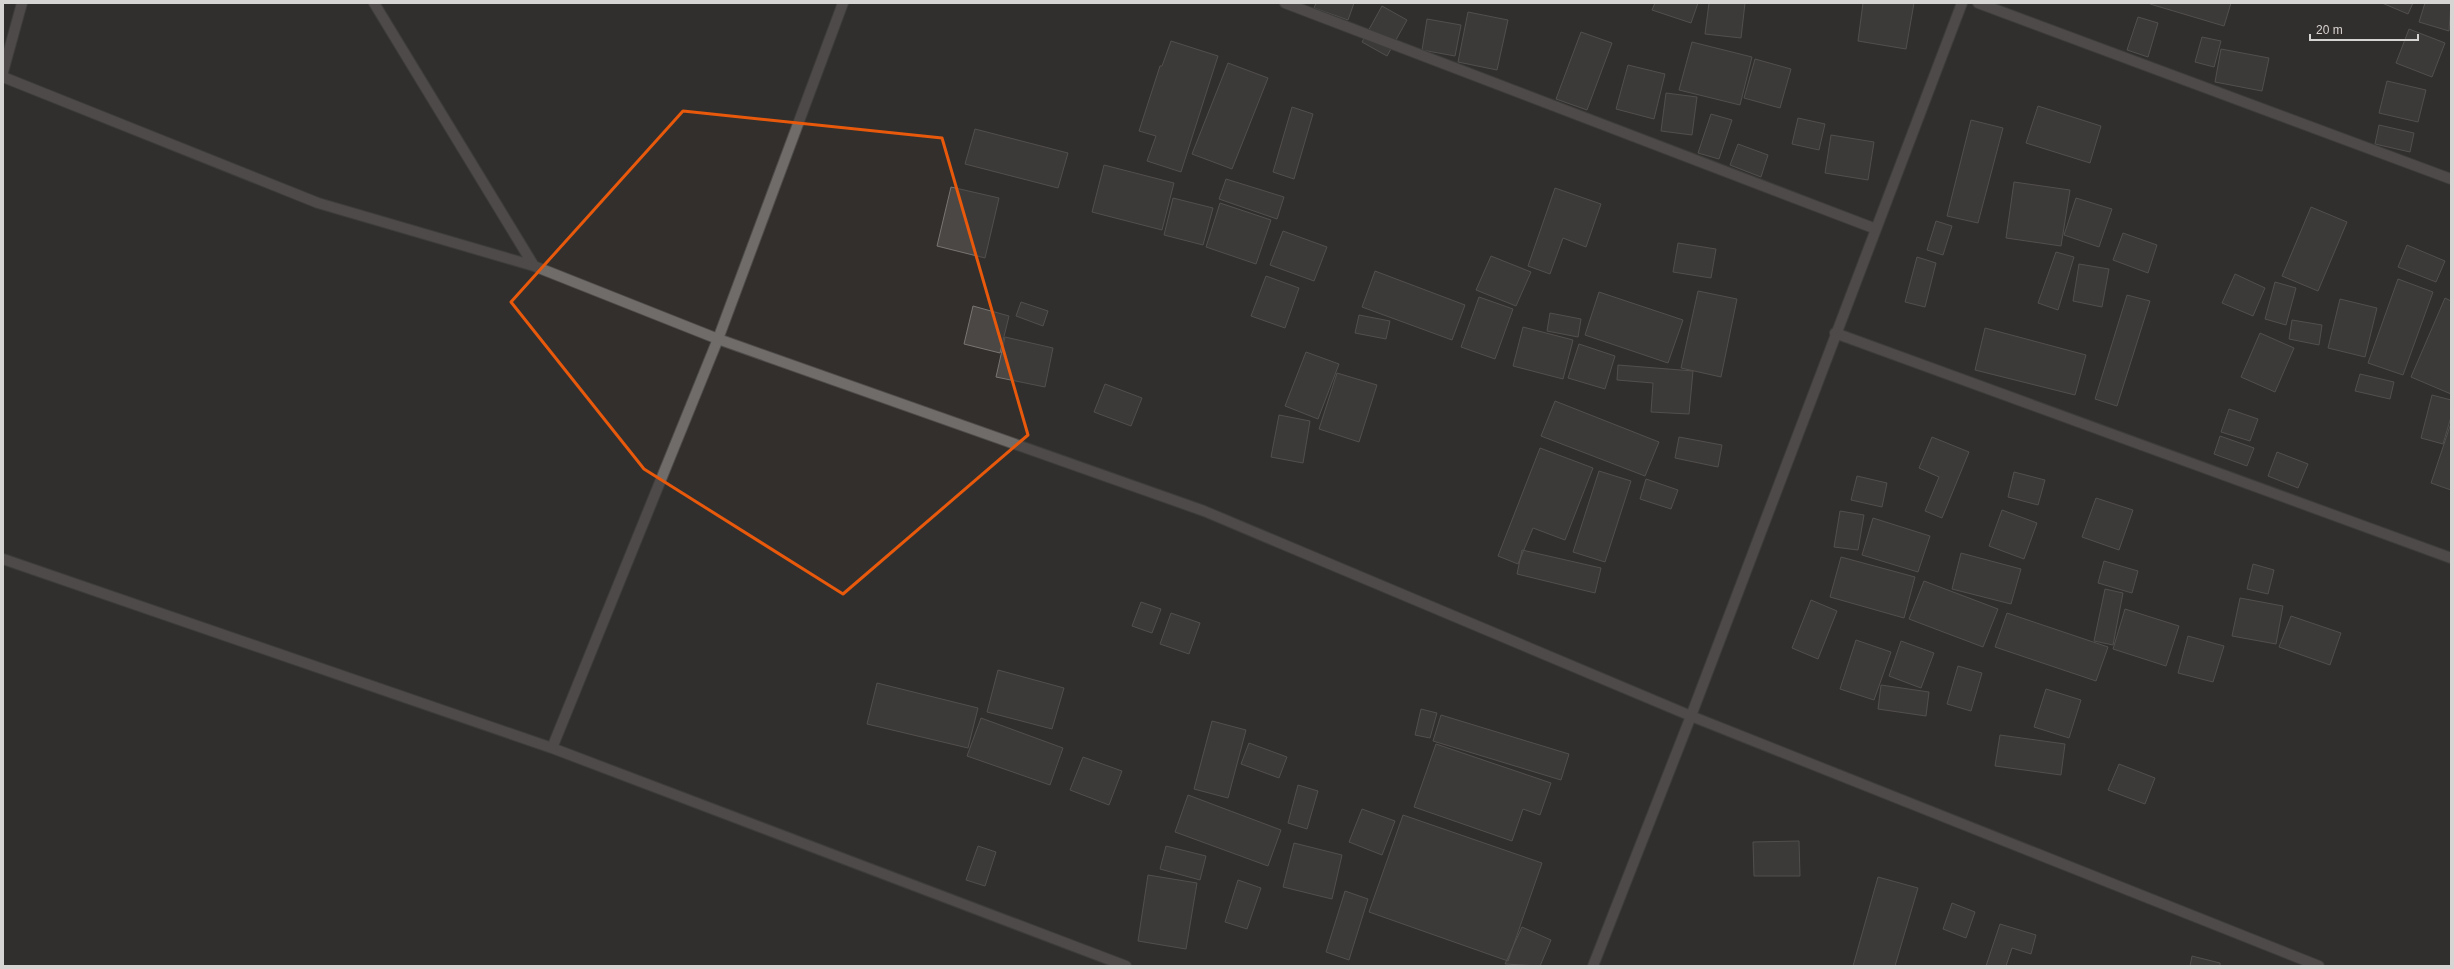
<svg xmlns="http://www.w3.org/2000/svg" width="2454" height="969" font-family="Helvetica,sans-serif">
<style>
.building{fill:#4a4745;stroke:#787573}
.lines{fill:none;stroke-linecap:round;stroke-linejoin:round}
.minor-casing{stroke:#4e4c4a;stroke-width:12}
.minor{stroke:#6f6c6a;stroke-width:10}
.marked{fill:none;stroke:#e8590c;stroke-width:3;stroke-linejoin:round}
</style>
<rect width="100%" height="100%" fill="#322f2d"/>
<path class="building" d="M 1316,3 L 1354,3 L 1348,20 L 1314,8 Z
M 1655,3 L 1698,3 L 1691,23 L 1652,10 Z
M 1709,3 L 1745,3 L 1741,38 L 1705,34 Z
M 1863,3 L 1914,3 L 1906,49 L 1858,41 Z
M 2231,3 L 2224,26 L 2150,4 L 2150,3 Z
M 2382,3 L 2413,3 L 2408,14 Z
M 2425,3 L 2451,3 L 2449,31 L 2419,22 Z
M 1382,6 L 1407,20 L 1387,56 L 1362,42 Z
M 1468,12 L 1508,20 L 1497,70 L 1458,62 Z
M 2138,17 L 2158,23 L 2148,57 L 2127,50 Z
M 1427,19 L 1461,25 L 1455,56 L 1422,50 Z
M 2409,29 L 2445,43 L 2432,77 L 2396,63 Z
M 1581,32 L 1612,43 L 1587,110 L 1556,99 Z
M 2202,37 L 2221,41 L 2214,67 L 2195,62 Z
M 1171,41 L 1218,56 L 1181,172 L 1147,161 L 1156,136 L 1139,131 L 1160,66 L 1162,66 Z
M 1692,42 L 1752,57 L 1740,105 L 1679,90 Z
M 2221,49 L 2269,58 L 2262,91 L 2215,82 Z
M 1755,59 L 1791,69 L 1780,108 L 1744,98 Z
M 1228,63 L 1268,78 L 1232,169 L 1192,154 Z
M 1628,65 L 1665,74 L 1654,119 L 1616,109 Z
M 2387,81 L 2426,90 L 2418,122 L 2379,113 Z
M 1666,93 L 1697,97 L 1692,135 L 1661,131 Z
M 2038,106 L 2101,126 L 2090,163 L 2026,143 Z
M 1292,107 L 1313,114 L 1294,179 L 1273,172 Z
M 1711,114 L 1732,120 L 1719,159 L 1698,153 Z
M 1798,118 L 1825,124 L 1819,150 L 1792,144 Z
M 1971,120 L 2003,128 L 1978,223 L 1947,216 Z
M 2379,125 L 2414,133 L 2410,152 L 2375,144 Z
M 975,129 L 1068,153 L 1058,188 L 965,164 Z
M 1831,135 L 1874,142 L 1868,180 L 1825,173 Z
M 1738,144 L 1768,155 L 1761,177 L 1730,165 Z
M 1104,165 L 1174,183 L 1162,230 L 1092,212 Z
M 1226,179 L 1284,197 L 1277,219 L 1219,199 Z
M 2014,182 L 2070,190 L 2061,246 L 2006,238 Z
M 951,187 L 999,198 L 985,258 L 937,246 Z
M 1555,188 L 1601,204 L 1586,247 L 1563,238 L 1550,274 L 1528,266 Z
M 1173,198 L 1213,208 L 1203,245 L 1164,235 Z
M 2076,198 L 2112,209 L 2099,247 L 2064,235 Z
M 1220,203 L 1271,220 L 1256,264 L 1206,247 Z
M 2311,207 L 2347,222 L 2318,291 L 2282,276 Z
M 1936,221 L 1952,226 L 1943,255 L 1927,250 Z
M 1283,231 L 1327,247 L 1314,281 L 1270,265 Z
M 2123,233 L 2157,245 L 2148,273 L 2113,260 Z
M 1678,243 L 1716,249 L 1711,278 L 1673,272 Z
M 2407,245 L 2445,261 L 2436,282 L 2398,267 Z
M 2056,252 L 2074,257 L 2058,310 L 2038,303 Z
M 1491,256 L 1531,272 L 1516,306 L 1476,290 Z
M 1917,257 L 1936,263 L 1925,307 L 1905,302 Z
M 2079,264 L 2109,269 L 2102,307 L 2073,301 Z
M 1375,271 L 1465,305 L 1452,340 L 1362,307 Z
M 2235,274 L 2265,288 L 2253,316 L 2222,303 Z
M 1266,276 L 1299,288 L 1285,328 L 1251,316 Z
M 2398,279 L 2433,292 L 2403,375 L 2368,363 Z
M 2275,282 L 2296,288 L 2286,325 L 2265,319 Z
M 1698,291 L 1737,299 L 1721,377 L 1681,368 Z
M 1599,292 L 1683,320 L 1668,363 L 1585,335 Z
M 2127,295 L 2150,301 L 2117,406 L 2095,399 Z
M 1479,297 L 1513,309 L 1495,359 L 1461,347 Z
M 2445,298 L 2451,301 L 2451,394 L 2411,377 Z
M 2340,299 L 2377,308 L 2365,357 L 2328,348 Z
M 1021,302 L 1048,311 L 1043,326 L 1016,316 Z
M 973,306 L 1009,316 L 1000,353 L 964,344 Z
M 1550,313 L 1581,319 L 1578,337 L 1547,331 Z
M 1359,315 L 1390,321 L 1386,339 L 1355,333 Z
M 2292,320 L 2322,325 L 2319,345 L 2289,339 Z
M 1523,327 L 1573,340 L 1563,379 L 1513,366 Z
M 1985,328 L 2086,355 L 2075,395 L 1975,370 Z
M 2260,333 L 2294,348 L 2275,392 L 2241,377 Z
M 1005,337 L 1053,348 L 1045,387 L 996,377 Z
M 1579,344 L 1615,356 L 1605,389 L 1568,378 Z
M 1306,352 L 1339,364 L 1318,419 L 1285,406 Z
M 1618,365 L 1693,371 L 1689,414 L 1651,412 L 1653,383 L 1617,380 Z
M 1337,373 L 1377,385 L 1359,442 L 1319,429 Z
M 2360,374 L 2394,382 L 2390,399 L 2355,391 Z
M 1105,384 L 1142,398 L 1131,426 L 1094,412 Z
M 2432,395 L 2451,400 L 2451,417 L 2443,444 L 2421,438 Z
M 1555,401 L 1659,442 L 1645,476 L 1541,436 Z
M 2229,409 L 2258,419 L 2250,441 L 2221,432 Z
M 1279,415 L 1310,421 L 1303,463 L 1271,457 Z
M 2451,423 L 2451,490 L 2431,483 Z
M 2220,436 L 2254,448 L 2247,466 L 2214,454 Z
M 1679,437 L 1722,445 L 1718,467 L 1675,458 Z
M 1932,437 L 1969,452 L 1942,518 L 1925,511 L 1939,477 L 1919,468 Z
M 1540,448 L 1593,468 L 1565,540 L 1533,528 L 1518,564 L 1498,556 Z
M 2277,452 L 2308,464 L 2298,488 L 2268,476 Z
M 1599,471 L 1631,481 L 1605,562 L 1573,552 Z
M 2014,472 L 2045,480 L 2038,505 L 2008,497 Z
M 1857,476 L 1887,483 L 1882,507 L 1851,500 Z
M 1646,479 L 1678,490 L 1671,509 L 1640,499 Z
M 2096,498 L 2133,510 L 2119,550 L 2082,537 Z
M 2002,510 L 2037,523 L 2024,559 L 1989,546 Z
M 1840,511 L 1864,515 L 1858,550 L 1834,547 Z
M 1873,518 L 1930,536 L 1918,572 L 1862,555 Z
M 1522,550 L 1601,568 L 1595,593 L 1517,574 Z
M 1961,553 L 2021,569 L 2011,604 L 1952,589 Z
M 1841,557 L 1915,577 L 1904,618 L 1830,597 Z
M 2104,561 L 2138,571 L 2132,593 L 2098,583 Z
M 2253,564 L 2274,570 L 2268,594 L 2247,589 Z
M 1924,581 L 1998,609 L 1983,647 L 1909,619 Z
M 2105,589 L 2123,593 L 2113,645 L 2094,641 Z
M 2240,598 L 2283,606 L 2276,644 L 2232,636 Z
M 1811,600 L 1837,611 L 1818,659 L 1792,648 Z
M 1141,602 L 1161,609 L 1152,633 L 1132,626 Z
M 2125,609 L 2179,626 L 2166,666 L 2113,649 Z
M 1171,613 L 1200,623 L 1189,654 L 1160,644 Z
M 2007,613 L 2108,647 L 2096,681 L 1995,647 Z
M 2291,616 L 2341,633 L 2330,665 L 2279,647 Z
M 2188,636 L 2224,646 L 2213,682 L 2178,673 Z
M 1856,640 L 1891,652 L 1874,700 L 1840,689 Z
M 1901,641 L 1934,653 L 1921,688 L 1889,676 Z
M 1958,666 L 1982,673 L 1971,711 L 1947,704 Z
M 998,670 L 1064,688 L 1052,729 L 987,712 Z
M 877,683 L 978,708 L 968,748 L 867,724 Z
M 1881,685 L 1929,692 L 1926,716 L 1878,709 Z
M 2046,689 L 2081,700 L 2069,738 L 2034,727 Z
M 1421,709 L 1437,713 L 1430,738 L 1415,735 Z
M 1441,715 L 1569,754 L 1561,780 L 1433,741 Z
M 981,718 L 1063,748 L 1050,785 L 967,756 Z
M 1212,721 L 1246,730 L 1228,798 L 1194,789 Z
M 2000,735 L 2065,744 L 2061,775 L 1995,766 Z
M 1249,743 L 1287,757 L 1279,778 L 1241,764 Z
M 1436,744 L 1551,783 L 1540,815 L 1523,809 L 1512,841 L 1414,807 Z
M 1083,757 L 1122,771 L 1109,805 L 1070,790 Z
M 2119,764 L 2155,778 L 2145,804 L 2108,790 Z
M 1298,785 L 1318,791 L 1307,829 L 1288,823 Z
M 1188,795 L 1281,830 L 1268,866 L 1175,832 Z
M 1362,809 L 1395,821 L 1382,855 L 1349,842 Z
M 1403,815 L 1542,863 L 1508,961 L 1369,912 Z
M 1799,841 L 1800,876 L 1754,876 L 1753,842 Z
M 1294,843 L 1342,855 L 1332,899 L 1283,887 Z
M 978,846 L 996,852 L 985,886 L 966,880 Z
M 1166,846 L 1206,856 L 1200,880 L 1160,869 Z
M 1148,875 L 1197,883 L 1186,949 L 1138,941 Z
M 1878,877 L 1918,888 L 1895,966 L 1853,966 Z
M 1238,880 L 1261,888 L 1247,929 L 1225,922 Z
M 1345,891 L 1368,899 L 1349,960 L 1326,952 Z
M 1952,903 L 1975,912 L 1966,938 L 1943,929 Z
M 2000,924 L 2036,935 L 2031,954 L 2012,948 L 2006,966 L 1986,966 Z
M 1522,927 L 1551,940 L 1540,966 L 1505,964 Z
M 2192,956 L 2220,963 L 2220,966 L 2190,966 Z"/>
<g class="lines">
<g class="minor-casing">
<path id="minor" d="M 374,3 L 534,266
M 1285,3 L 1876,229
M 1978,3 L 2451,179
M 3,72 L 22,3
M 3,77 L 318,203 L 534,266 L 718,339 L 1204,511 L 1691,716 L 2319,966
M 1835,333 L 2451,558
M 3,559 L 552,748 L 1126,966
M 552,748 L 718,339 L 843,3
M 1593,966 L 1691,716 L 1962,3"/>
</g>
<use href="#minor" class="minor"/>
</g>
<path d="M0 0H2454V969H0ZM 683,111 L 942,138 L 1028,435 L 843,594 L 644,469 L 511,302 Z" fill="#322f2d" fill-opacity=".55" fill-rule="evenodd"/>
<path class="marked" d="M 683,111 L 942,138 L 1028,435 L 843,594 L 644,469 L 511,302 Z"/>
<rect width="2454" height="969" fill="none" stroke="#d7d5d4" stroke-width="8"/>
<path d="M2310 34v6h108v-6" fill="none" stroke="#d7d5d4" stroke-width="2"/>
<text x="2316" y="34" font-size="12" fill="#d7d5d4" stroke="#322f2d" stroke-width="3" paint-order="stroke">20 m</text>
</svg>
